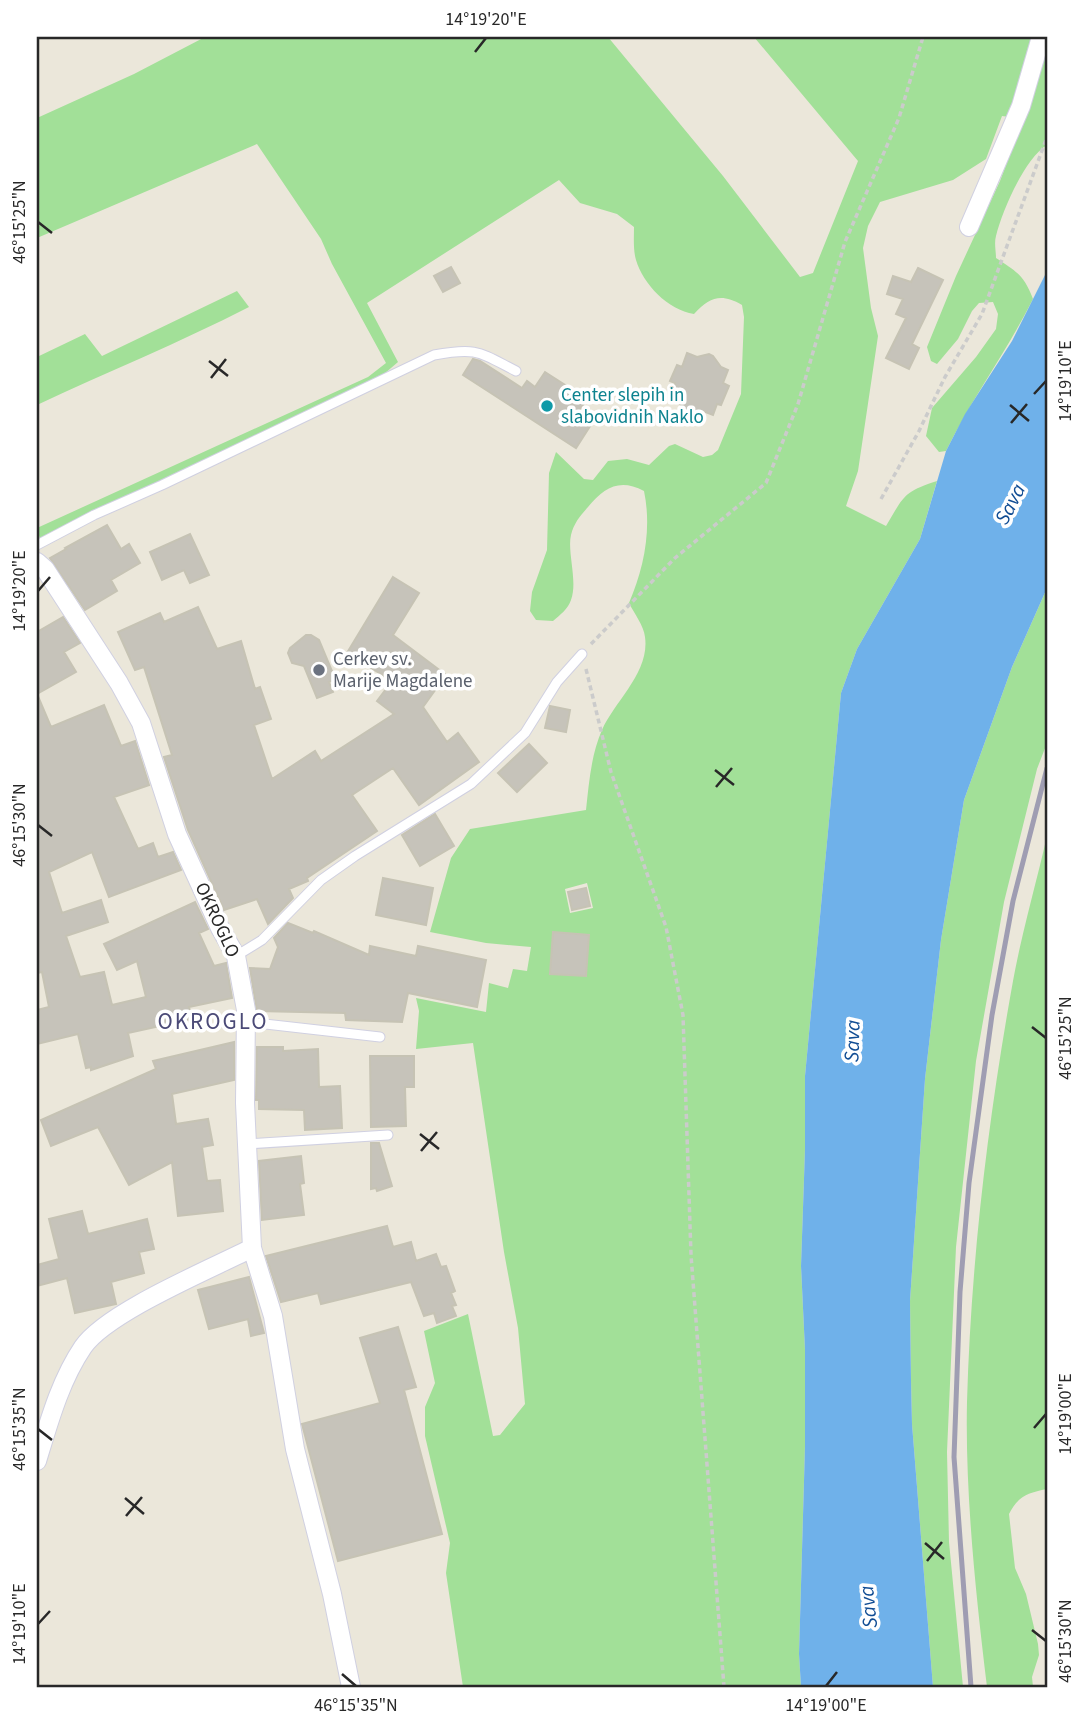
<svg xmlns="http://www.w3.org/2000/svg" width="1084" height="1724" font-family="'Source Sans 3',sans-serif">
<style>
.green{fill:#a2e098;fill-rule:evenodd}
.water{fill:#6fb1ea}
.building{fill:#c6c3ba;stroke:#c6c3b4;stroke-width:2}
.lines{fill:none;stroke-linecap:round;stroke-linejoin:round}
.lane-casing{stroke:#d0d0e1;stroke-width:11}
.street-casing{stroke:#d0d0e1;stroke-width:20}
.path{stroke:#cbcbcb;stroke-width:3.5;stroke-dasharray:5 3.5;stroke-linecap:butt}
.lane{stroke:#fff;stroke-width:9}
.street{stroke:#fff;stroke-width:18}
.rail{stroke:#9f9db2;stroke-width:5}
.ticks{fill:none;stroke:#282828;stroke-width:2.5}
.culture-dot{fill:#0f9aa8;stroke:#fff;stroke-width:2.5}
.worship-dot{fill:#6b7280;stroke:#fff;stroke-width:2.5}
.labels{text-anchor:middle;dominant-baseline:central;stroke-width:7;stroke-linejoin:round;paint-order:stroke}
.culture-label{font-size:19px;fill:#0d838f;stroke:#fff;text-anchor:start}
.worship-label{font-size:19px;fill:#5b616d;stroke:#fff;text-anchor:start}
.street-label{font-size:19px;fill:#282828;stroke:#fff}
.water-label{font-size:21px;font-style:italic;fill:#114d94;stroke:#fff}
.quarter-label{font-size:23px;letter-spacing:2px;fill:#4b4a77;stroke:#fff}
.neatline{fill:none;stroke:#282828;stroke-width:2.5}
.ticks-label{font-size:18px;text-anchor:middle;fill:#282828}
</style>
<rect width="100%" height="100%" fill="#ebe7da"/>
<path class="green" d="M 205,37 L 608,37 L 723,176 L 800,277 L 813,273 L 858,161 L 754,37 L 1047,37 L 1047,145 C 1025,158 1002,211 996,236 C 994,243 996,251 996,258 C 1017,272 1024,275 1033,299 C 1007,351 972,398 946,451 L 939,452 L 926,436 L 932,408 L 976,357 L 996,329 L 998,314 L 993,302 L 979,303 L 972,311 L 958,339 L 937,364 L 931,361 L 927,347 L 956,276 L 1000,181 L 1018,133 L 1017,118 L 1002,116 L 986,159 L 953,180 L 880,202 L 868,226 L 863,248 L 871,308 L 878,336 L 858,471 L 846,506 L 886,526 C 904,496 903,492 937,481 L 920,539 L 857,649 L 841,693 L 805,1076 L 805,1149 L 801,1266 L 805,1350 L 805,1446 L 799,1654 L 801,1687 L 463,1687 L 446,1573 L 450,1543 L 425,1436 L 425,1407 L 435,1383 L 424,1331 L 468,1314 L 493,1436 L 500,1435 L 525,1404 L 518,1328 L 504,1252 L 473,1043 L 416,1049 L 419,1011 L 416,998 L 486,1012 L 489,983 L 508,988 L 513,969 L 527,971 L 531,947 L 486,943 L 430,932 L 451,858 L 470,829 L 586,810 C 589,783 591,755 602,730 C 615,701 650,672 645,637 C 644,626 634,613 629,603 C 644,568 652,529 644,491 C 619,478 604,488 588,507 C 580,516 574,523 571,535 C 567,552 578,581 571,600 C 568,609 560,615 553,621 L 536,620 L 530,611 L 532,592 L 547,550 L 549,473 L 556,452 L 584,479 L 593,480 L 608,461 L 627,459 L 649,465 L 669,446 L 675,444 L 703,457 L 712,455 L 718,450 L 741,394 L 744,317 L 742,305 C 721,293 710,297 694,314 C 668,310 643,284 636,260 C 633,250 634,237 634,227 L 617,214 L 580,203 L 559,180 L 367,303 L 398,362 L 384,374 L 40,539 L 37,528 L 368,377 L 386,363 L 332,264 L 321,239 L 257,144 L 37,238 L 37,118 L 134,74 ZM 587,883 L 593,908 L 570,913 L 565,889 Z
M 237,291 L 249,307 C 179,343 107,372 37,405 L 37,357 L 85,334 L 102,356 Z
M 1047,588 L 1047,743 L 1037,769 L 1004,902 L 976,1061 L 956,1247 L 947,1452 L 949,1542 L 963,1687 L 933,1687 L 912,1424 L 911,1380 L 910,1301 L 925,1079 L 941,940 L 964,800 L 1012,667 Z
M 1047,836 L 1047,1489 C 1028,1493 1019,1495 1009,1514 L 1015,1568 L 1026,1594 L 1038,1644 L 1039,1655 L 1032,1677 L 1033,1687 L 987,1687 C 976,1596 965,1494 967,1402 C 971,1261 988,1119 1013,981 C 1022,932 1036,884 1047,836 Z"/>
<path class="water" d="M 1047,271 L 1047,588 L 1012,667 L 964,800 L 941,940 L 925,1079 L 910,1301 L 911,1380 L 912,1424 L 933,1687 L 801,1687 L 799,1654 L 805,1446 L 805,1350 L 801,1266 L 805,1149 L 805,1076 L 841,693 L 857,649 L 920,539 L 946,451 L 965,414 L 1012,341 Z"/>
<path class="building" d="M 451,267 L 460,283 L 443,292 L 434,276 Z
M 918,268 L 943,280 L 912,344 L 919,348 L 909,369 L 886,358 L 906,318 L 896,314 L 903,299 L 887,294 L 893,276 L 911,282 Z
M 687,353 L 697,357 L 709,354 L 713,356 L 721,367 L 728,370 L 723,383 L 729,386 L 721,405 L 717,404 L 713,415 L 703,411 L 695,415 L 688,414 L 677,400 L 669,397 L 675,383 L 670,381 L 677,365 L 682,367 Z
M 473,359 L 480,361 L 522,388 L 527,381 L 535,387 L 545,372 L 587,399 L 577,414 L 592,423 L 576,448 L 463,375 Z
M 107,525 L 121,549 L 129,544 L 140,563 L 111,580 L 117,591 L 85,610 L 50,558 L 66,549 L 65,548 Z
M 190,534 L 209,575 L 190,583 L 184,570 L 162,580 L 150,552 Z
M 393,577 L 419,593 L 393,635 L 446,675 L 423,707 L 447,742 L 458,733 L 479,762 L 419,805 L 393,768 L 352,795 L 377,831 L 307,878 L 308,881 L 289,889 L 293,898 L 268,924 L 257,899 L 224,910 L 188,830 L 164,757 L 172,755 L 144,667 L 135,670 L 118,632 L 160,613 L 164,622 L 198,607 L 217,649 L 241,641 L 255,689 L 260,687 L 271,719 L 254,725 L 272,779 L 315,751 L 321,761 L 394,714 L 377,701 L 392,681 L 347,653 Z
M 63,617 L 80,643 L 64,652 L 76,672 L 37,694 L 51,727 L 104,705 L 121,746 L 135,741 L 149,785 L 114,797 L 138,849 L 153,843 L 158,857 L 173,852 L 181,870 L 109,897 L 92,852 L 49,872 L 62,913 L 101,900 L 108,922 L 66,936 L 80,977 L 104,972 L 112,1005 L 146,997 L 137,961 L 117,970 L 104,944 L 195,902 L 208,929 L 199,933 L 214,966 L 226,963 L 232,998 L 189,1007 L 192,1019 L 128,1033 L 133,1056 L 91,1070 L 91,1067 L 86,1068 L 78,1034 L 37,1044 L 37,1010 L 49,1007 L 42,972 L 37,973 L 37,632 Z
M 306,635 L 311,635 L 319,640 L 334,676 L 334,680 L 329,682 L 333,692 L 317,698 L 304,666 L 292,663 L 288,653 L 290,648 Z
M 550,706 L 570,710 L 566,732 L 545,728 Z
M 529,744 L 547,763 L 517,792 L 498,773 Z
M 435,814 L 454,846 L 420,866 L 402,835 Z
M 383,878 L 433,888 L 426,925 L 376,915 Z
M 586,888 L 590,906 L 572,910 L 568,892 Z
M 288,923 L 313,933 L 314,931 L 369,955 L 370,946 L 416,956 L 418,946 L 486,960 L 477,1007 L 408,993 L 402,1022 L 346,1020 L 345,1013 L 257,1011 L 250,968 L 270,969 L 278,947 L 274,938 Z
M 553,932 L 589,935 L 586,976 L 550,974 Z
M 234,1042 L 234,1080 L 172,1094 L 176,1124 L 208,1119 L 213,1145 L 202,1147 L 207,1181 L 220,1180 L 223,1211 L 178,1216 L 172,1162 L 129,1185 L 98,1127 L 51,1146 L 41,1120 L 156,1069 L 153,1061 Z
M 257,1047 L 283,1047 L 283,1051 L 318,1049 L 319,1087 L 340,1086 L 342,1128 L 305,1130 L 304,1110 L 259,1109 L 259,1100 L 256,1100 Z
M 370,1056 L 414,1056 L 414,1087 L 405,1087 L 406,1126 L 371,1127 Z
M 371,1143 L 379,1143 L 392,1186 L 377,1191 L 376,1188 L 371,1189 Z
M 301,1156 L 304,1183 L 300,1184 L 304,1215 L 262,1220 L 259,1161 Z
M 82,1211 L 88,1234 L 147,1219 L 154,1249 L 139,1252 L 144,1273 L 111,1282 L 116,1304 L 75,1313 L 67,1278 L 37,1286 L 37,1265 L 59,1259 L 49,1219 Z
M 387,1226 L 393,1247 L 411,1242 L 416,1261 L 436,1254 L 441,1267 L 446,1266 L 455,1291 L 451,1293 L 456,1305 L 452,1306 L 456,1316 L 437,1323 L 434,1313 L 424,1316 L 411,1282 L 321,1304 L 318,1293 L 281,1302 L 266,1256 Z
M 249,1277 L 264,1333 L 251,1336 L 248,1319 L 209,1329 L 198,1290 Z
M 398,1327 L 416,1387 L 404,1390 L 442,1534 L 338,1561 L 302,1424 L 380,1403 L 360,1338 Z"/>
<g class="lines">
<g class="lane-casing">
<path id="lane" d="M 37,545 L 94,515 L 162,485 L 434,355 C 477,347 479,352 516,371
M 236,956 L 262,940 L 321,880 L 355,856 L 471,784 L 525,733 L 557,682 L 582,654
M 247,1022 L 380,1037
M 248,1144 L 388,1135"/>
</g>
<g class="street-casing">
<path id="street" d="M 969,227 L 1021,106 L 1041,37
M 37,562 L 45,569 L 119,683 L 141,723 L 177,834 L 220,928 L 236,956 L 246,1010 L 245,1103 L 252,1248 C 211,1269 107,1312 83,1347 C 60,1381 49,1422 37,1461
M 252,1248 L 273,1316 L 295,1449 L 332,1594 L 351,1687"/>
</g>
<path class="path" d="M 881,499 L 919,431 L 945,377 L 982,314 L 1047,137
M 591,644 L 675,558 L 766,483 L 798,404 L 845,242 L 899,118 L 923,37
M 586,669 L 611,772 L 666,927 L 683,1015 L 691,1255 L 724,1687"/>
<use href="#lane" class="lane"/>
<use href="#street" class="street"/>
<path class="rail" d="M 971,1687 L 954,1457 L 960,1292 L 969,1183 L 992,1015 L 1013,901 L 1047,768"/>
</g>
<path class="ticks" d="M 475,52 L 486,38M 38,222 L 52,233M 209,361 L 228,376M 211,378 L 226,359M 1034,394 L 1046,381M 1010,405 L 1029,421M 1011,423 L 1027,404M 38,591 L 50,577M 715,770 L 734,785M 716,787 L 732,768M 38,825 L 52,836M 1032,1027 L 1046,1038M 420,1134 L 439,1149M 421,1151 L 437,1132M 1034,1428 L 1046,1414M 38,1429 L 52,1440M 125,1498 L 144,1514M 126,1516 L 142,1497M 925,1543 L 944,1559M 927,1561 L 942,1542M 38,1624 L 50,1611M 1032,1630 L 1046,1641M 342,1674 L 356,1686M 826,1686 L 837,1672"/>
<circle class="culture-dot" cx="547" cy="406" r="7"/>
<circle class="worship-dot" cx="319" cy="670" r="7"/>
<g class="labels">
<g class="culture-label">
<text x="561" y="395">Center slepih in<tspan x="561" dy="22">slabovidnih Naklo</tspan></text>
</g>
<g class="worship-label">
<text x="333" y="659">Cerkev sv.<tspan x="333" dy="22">Marije Magdalene</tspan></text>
</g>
<g class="street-label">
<text transform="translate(217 920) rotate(65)">OKROGLO</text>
</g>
<g class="water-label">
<text transform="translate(1010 504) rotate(-63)">Sava</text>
<text transform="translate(852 1041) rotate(-88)">Sava</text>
<text transform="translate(868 1607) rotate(-96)">Sava</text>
</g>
<g class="quarter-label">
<text x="213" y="1021">OKROGLO</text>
</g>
</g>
<rect width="1084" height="1724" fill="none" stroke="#ffffff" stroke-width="77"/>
<rect x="38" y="38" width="1008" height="1648" class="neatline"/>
<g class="ticks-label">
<text x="486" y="25">14°19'20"E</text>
<text transform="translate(19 222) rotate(-90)" y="6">46°15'25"N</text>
<text transform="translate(1065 381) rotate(-90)" y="6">14°19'10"E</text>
<text transform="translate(19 591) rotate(-90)" y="6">14°19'20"E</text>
<text transform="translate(19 825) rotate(-90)" y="6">46°15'30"N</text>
<text transform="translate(1065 1038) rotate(-90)" y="6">46°15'25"N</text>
<text transform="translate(1065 1414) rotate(-90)" y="6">14°19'00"E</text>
<text transform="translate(19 1429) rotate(-90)" y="6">46°15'35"N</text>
<text transform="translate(19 1624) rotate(-90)" y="6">14°19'10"E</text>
<text transform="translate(1065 1641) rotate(-90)" y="6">46°15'30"N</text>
<text x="356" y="1711">46°15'35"N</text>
<text x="826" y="1711">14°19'00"E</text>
</g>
</svg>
